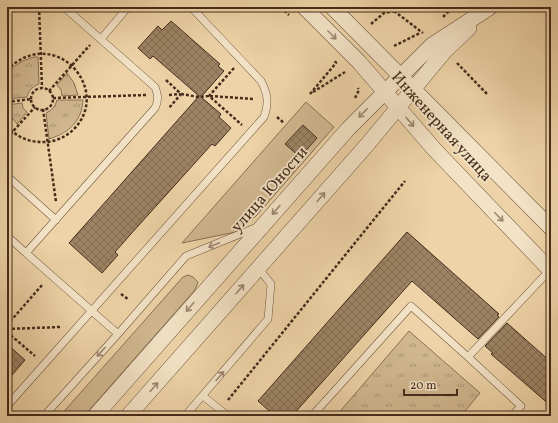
<svg xmlns="http://www.w3.org/2000/svg" width="558" height="423" font-family="Vollkorn,serif">
<style>
.green{fill:#d0b78f;stroke:#8a7255}
.park{fill:url(#park-tufts);stroke:#8a7255}
.building{fill:url(#building-cross-hatch);stroke:#452c1b}
.lines{fill:none;stroke-linecap:round;stroke-linejoin:round}
.service-casing{stroke:#6f563e;stroke-width:8}
.minor-casing{stroke:#6f563e;stroke-width:16}
.path{stroke:#452c1b;stroke-width:2.5;stroke-dasharray:3 2;stroke-linecap:butt}
.service{stroke:#f3e2c6;stroke-width:7}
.minor{stroke:#f3e2c6;stroke-width:15}
.oneway{stroke:#9c8770}
.labels{text-anchor:middle;dominant-baseline:central;stroke-width:3.5;stroke-linejoin:round;paint-order:stroke}
.street-label{font-size:16px;fill:#452c1b;stroke:#f3e2c6}
</style>
<defs>
<pattern id="park-tufts" width="24" height="20" patternUnits="userSpaceOnUse"><rect width="24" height="20" fill="#d0b78f"/><path d="M3 7l-1-3M5 7V3M7 7l1-3M15 17l-1-3M17 17v-4M19 17l1-3" fill="none" stroke="#ab9574"/></pattern>
<pattern id="building-cross-hatch" width="8" height="8" patternUnits="userSpaceOnUse"><rect width="8" height="8" fill="#9c8364"/><path d="M0 0l8 8M0 8l8-8" fill="none" stroke="#816b52"/></pattern>
</defs>
<rect width="100%" height="100%" fill="#edd3a7"/>
<filter id="stains"><feTurbulence type="fractalNoise" baseFrequency=".005" numOctaves="4"/><feColorMatrix values="0 0 0 0 .2 0 0 0 0 .09 0 0 0 0 .02 0 0 0 .5 -.17"/></filter>
<radialGradient id="worn" r=".72"><stop offset=".6" stop-color="#630" stop-opacity="0"/><stop offset="1" stop-color="#630" stop-opacity=".3"/></radialGradient>
<path class="green" d="M 306,102 L 334,127 L 256,216 L 236,232 L 182,243 Z
M 188,275 L 193,277 L 198,282 L 195,290 L 84,416 L 60,416 L 183,277 Z"/>
<path class="park" d="M 34,57 L 38,57 L 39,84 C 32,87 29,90 27,97 L 7,99 L 7,75 C 13,65 23,60 34,57 Z
M 67,73 L 74,83 L 78,95 L 62,96 L 61,90 L 57,85 Z
M 57,100 L 83,100 C 82,121 69,133 49,139 L 46,113 C 52,110 55,107 57,100 Z
M 22,103 L 23,108 L 27,112 L 17,124 L 10,115 L 7,105 Z
M 409,331 L 480,393 L 461,416 L 336,416 Z"/>
<path class="building" d="M 171,21 L 220,64 L 218,66 L 224,71 L 201,97 L 221,114 L 219,117 L 231,128 L 215,146 L 212,144 L 130,235 L 115,252 L 118,255 L 102,273 L 69,243 L 199,96 L 153,56 L 150,59 L 138,48 L 158,26 L 162,30 Z
M 303,125 L 317,138 L 300,157 L 285,144 Z
M 407,232 L 499,314 L 497,315 L 499,317 L 478,339 L 412,281 L 292,416 L 275,416 L 258,401 Z
M 507,323 L 551,362 L 551,406 L 491,354 L 493,353 L 485,346 Z
M 7,344 L 25,360 L 7,381 Z"/>
<g class="lines">
<g class="service-casing">
<path id="service" d="M 64,7 L 155,87 C 158,95 159,100 155,108 L 26,253 L 118,334
M 7,13 L 12,7
M 101,39 L 128,7
M 7,176 L 56,220
M 7,236 L 26,253
M 468,357 L 521,406 L 512,416
M 203,396 L 228,416
M 7,406 L 264,117 C 269,103 268,94 261,81 L 191,7
M 44,416 L 118,334 L 186,256 L 255,228
M 185,416 L 268,319 L 271,284 L 258,268
M 312,416 L 411,306 L 468,357 L 550,270"/>
</g>
<g class="minor-casing">
<path id="minor" d="M 304,7 L 359,62 L 434,149 L 551,271
M 332,7 L 551,228
M 95,416 L 348,129 L 432,45 L 489,8
M 128,416 L 366,146 L 445,51 L 469,28"/>
</g>
<path class="path" d="M 39,7 L 42,88
M 281,7 L 289,15
M 391,7 L 394,11 L 423,33
M 443,17 L 453,7
M 371,24 L 384,13 L 394,11
M 394,46 L 420,33
M 457,63 L 487,94
M 234,68 L 209,96 L 242,125
M 7,70 C 54,23 113,89 74,129 C 67,136 57,141 47,142 C 31,143 17,138 7,126
M 166,80 L 181,94 L 169,108
M31 99a11 11 0 1 1 22 0a11 11 0 1 1-22 0Z
M 49,91 L 90,45
M 313,92 L 345,72
M 181,94 L 199,97 L 209,96
M 310,94 L 336,63 L 335,61
M 169,95 L 180,94
M 210,96 L 254,99
M 53,98 L 146,95
M 355,98 L 359,90 L 358,88
M 7,102 L 31,99
M 43,109 L 56,202
M 277,117 L 284,123
M 7,138 L 35,107
M 121,294 L 128,299
M 7,325 L 43,284
M 7,329 L 60,327
M 7,332 L 35,356
M 228,400 L 405,181"/>
<use href="#service" class="service"/>
<use href="#minor" class="minor"/>
</g>
<defs><path id="oneway-shaft" d="M-6 0H5M1.5-3L5.5 0L1.5 3" fill="none" stroke-width="1.6" stroke-linecap="round" stroke-linejoin="round"/></defs>
<g class="oneway">
<use href="#oneway-shaft" transform="translate(332 35) rotate(45)"/>
<use href="#oneway-shaft" transform="translate(363 113) rotate(135)"/>
<use href="#oneway-shaft" transform="translate(410 122) rotate(49)"/>
<use href="#oneway-shaft" transform="translate(321 197) rotate(-49)"/>
<use href="#oneway-shaft" transform="translate(276 210) rotate(131)"/>
<use href="#oneway-shaft" transform="translate(499 217) rotate(46)"/>
<use href="#oneway-shaft" transform="translate(214 245) rotate(158)"/>
<use href="#oneway-shaft" transform="translate(240 289) rotate(-49)"/>
<use href="#oneway-shaft" transform="translate(190 307) rotate(131)"/>
<use href="#oneway-shaft" transform="translate(101 352) rotate(132)"/>
<use href="#oneway-shaft" transform="translate(220 376) rotate(-49)"/>
<use href="#oneway-shaft" transform="translate(154 387) rotate(-49)"/>
</g>
<g class="labels">
<g class="street-label">
<text transform="translate(441 127) rotate(48)">Инженерная улица</text>
<text transform="translate(270 190) rotate(-49)">улица Юности</text>
</g>
</g>
<rect width="558" height="423" fill="none" stroke="#edd3a7" stroke-width="24"/>
<rect x="8" y="8" width="542" height="407" fill="none" stroke="#452c1b" stroke-width="2"/>
<rect x="12" y="12" width="534" height="399" fill="none" stroke="#452c1b"/>
<path d="M404 389v6h53v-6" fill="none" stroke="#452c1b" stroke-width="2"/>
<text x="410" y="389" font-size="12" fill="#452c1b" stroke="#f3e2c6" stroke-width="3" paint-order="stroke">20 m</text>
<rect width="100%" height="100%" filter="url(#stains)"/>
<rect width="100%" height="100%" fill="url(#worn)"/>
</svg>
